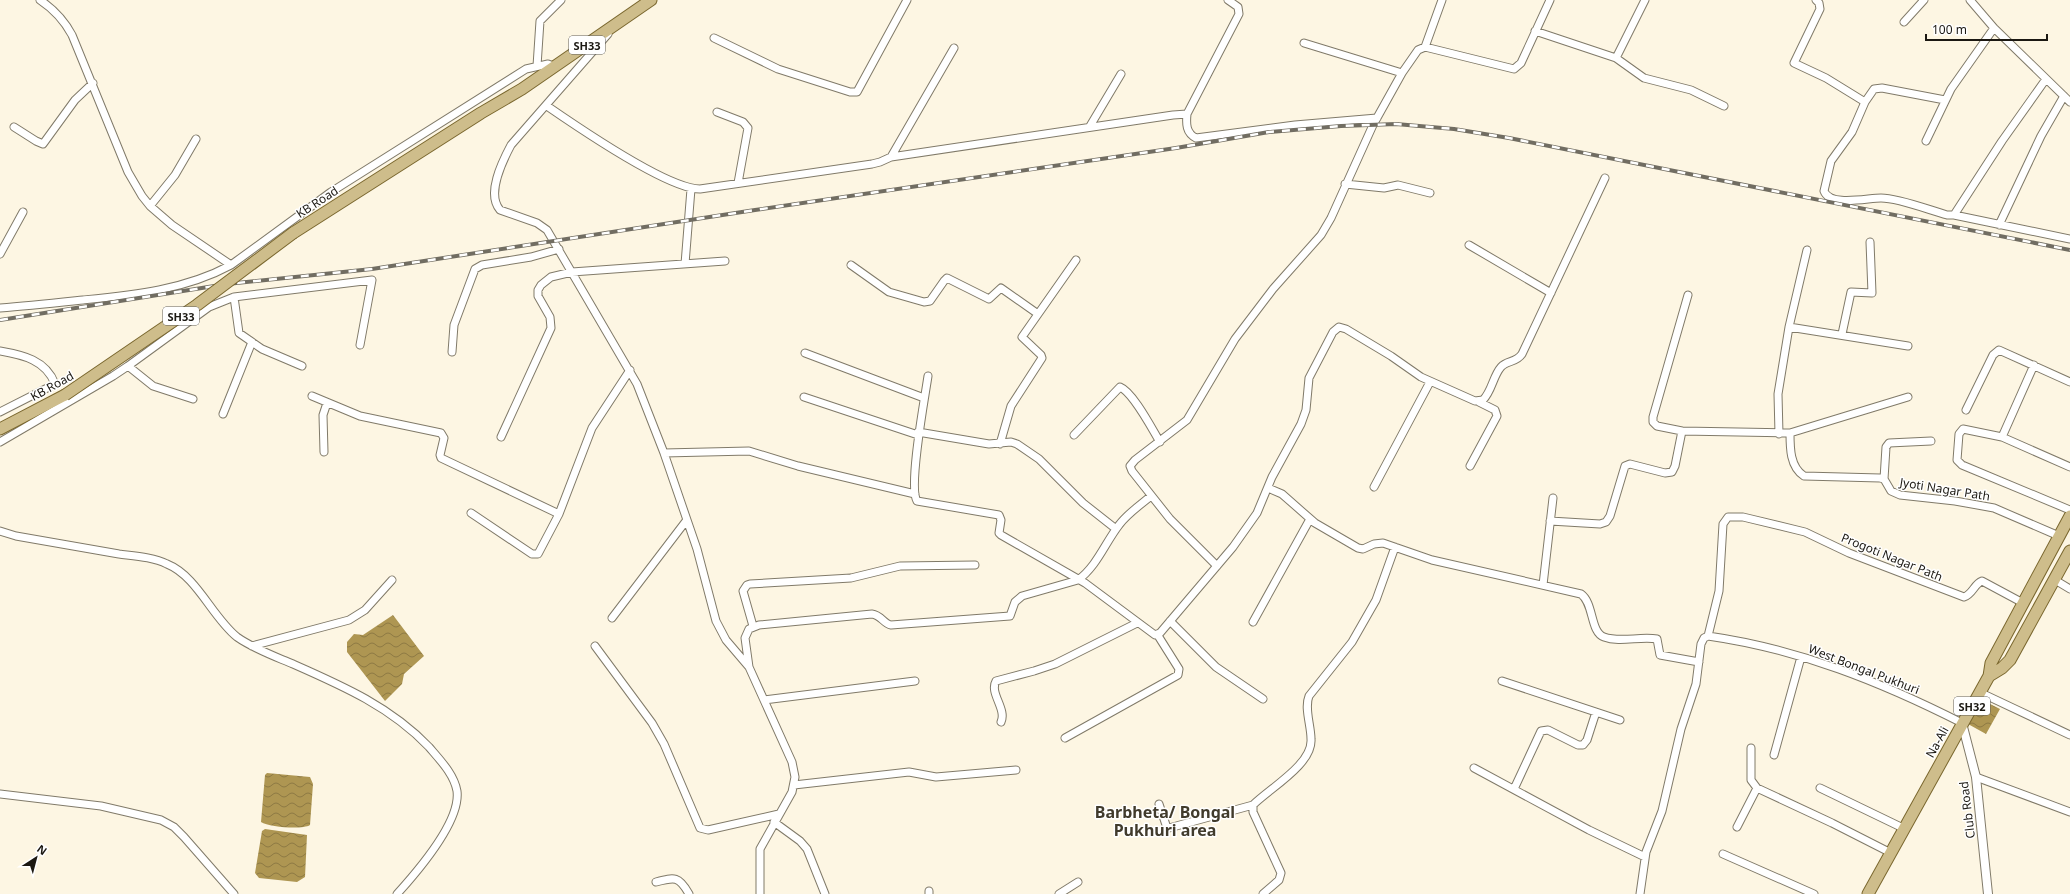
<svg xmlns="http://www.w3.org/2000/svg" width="2070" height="894" font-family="'Noto Sans',sans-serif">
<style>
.water{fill:url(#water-waves)}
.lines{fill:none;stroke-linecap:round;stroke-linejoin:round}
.minor-casing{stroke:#807a69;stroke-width:9}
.tertiary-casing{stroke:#807a69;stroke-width:10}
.primary-casing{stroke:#7a672e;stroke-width:13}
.minor{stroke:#fff;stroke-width:7}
.tertiary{stroke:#fff;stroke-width:8}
.primary{stroke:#cebd8b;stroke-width:11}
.rail-casing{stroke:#716d62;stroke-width:4}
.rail{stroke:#fff;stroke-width:2.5;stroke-dasharray:8;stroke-linecap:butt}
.primary-bridge-casing{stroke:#7a672e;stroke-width:13;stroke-linecap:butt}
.primary-bridge{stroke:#cebd8b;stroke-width:11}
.labels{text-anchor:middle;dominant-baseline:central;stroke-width:3;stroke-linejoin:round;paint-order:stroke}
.shield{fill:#fff;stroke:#5f5d59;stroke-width:1}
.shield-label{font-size:11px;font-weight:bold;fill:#1b1812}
.street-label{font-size:12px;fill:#1b1812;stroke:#fff}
.district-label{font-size:16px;font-weight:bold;fill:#413b2c;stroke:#fff}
</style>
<defs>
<pattern id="water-waves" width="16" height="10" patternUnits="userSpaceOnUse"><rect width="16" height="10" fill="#ae9652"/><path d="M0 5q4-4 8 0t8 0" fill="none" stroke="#8d7943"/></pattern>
</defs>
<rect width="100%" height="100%" fill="#fdf6e3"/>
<path class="water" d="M 393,615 L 424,656 L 404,674 L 402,684 L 385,701 L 347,652 L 347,642 L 354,634 L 363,635 Z
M 1980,699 L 2000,709 L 1986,734 L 1968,724 Z
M 267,773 L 310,777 L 313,784 L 310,825 C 302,830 269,827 261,822 L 265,775 Z
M 265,829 L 307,835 L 305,877 L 297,882 L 259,878 L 255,873 L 262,831 Z"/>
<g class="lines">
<g class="minor-casing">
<path id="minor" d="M 40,0 C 55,10 64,20 72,35 L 128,172 L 142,196 L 150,206 L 172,225 L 231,265 L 331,192 L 526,69 L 548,64 L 556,67
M 1228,0 L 1238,7 L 1239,14 L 1187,114 C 1186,124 1186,133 1196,138 L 1295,125 L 1377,118
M 1816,0 L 1819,3 L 1820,9 L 1794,63 L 1826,78 L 1865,102
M 1970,0 L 1994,28 L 2070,102
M 1904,22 L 1924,0
M 1535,31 L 1616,58 L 1644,78 L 1691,90 L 1724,106
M 608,34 L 511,145 C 502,162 486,194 500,210 L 537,223 L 547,230 L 637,384 L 664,453 L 697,549 L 716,621 L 726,640 L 749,667
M 714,38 L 778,69 L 850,92 L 857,92 L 907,0
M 1304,43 L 1402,73 L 1418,50 L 1425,47 L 1514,69 L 1521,63 L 1550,0
M 1425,47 L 1442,0
M 1616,58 L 1645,0
M 537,66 L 540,21 L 561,0
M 1945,100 L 1882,88 L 1874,89 L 1865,102 L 1852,132 L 1831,161 L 1824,191 C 1830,207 1867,198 1881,198 C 1899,198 1929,210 1947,215 L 1954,215 L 2002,141 L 2046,79
M 547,106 C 576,126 668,189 700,189 L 872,164 L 880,162 L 891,157 L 954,48
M 717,112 L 743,122 L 748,128 L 738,183
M 1090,126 L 1121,74
M 14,127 L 36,141 L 43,144 L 75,100 L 93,83
M 1926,141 L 1951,89 L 1994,28
M 891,157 L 1173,115 L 1187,114
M 1345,184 L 1384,188 L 1398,185 L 1430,193
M 150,206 L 175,175 L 196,139
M 1954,215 L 2070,239
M 1999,225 L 2041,136 L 2064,96
M 1469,245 L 1551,293
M 0,254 L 23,212
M 685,264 L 691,189
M 851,265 L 889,292 L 924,302 L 930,301 L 944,281 L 947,278 L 989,299 L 1001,288 L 1038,314
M 1688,295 L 1653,417 L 1653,422 L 1657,426 L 1682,431 L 1790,433 L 1908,397
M 234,297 L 239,333 L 262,349 L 302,366
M 0,308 C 28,306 55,303 83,300 C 133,295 185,290 231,265
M 1789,327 L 1807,250
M 1842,334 L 1851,292 L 1872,293 L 1870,242
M 0,351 C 23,355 46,360 55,384 L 0,412
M 452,352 L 454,325 L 475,269 L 482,265 L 531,257 L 559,249
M 805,353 L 924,398
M 2034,365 L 2002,437 L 2070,467
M 128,366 L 209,307 L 234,297 L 372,280 L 360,345
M 928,376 C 925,397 908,487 917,501 L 999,515 L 1001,520 L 999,533 L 1001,535 L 1085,583 L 1155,635 L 1160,633 L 1233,547 L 1257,513 L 1272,477 L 1301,424 L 1306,410 L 1309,378 L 1333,332 L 1339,327 L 1346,329 L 1391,356 L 1421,377 L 1475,401 L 1483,400 C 1492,391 1493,376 1501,367 C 1507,360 1516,363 1522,354 L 1605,178
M 312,396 L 360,416 L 441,433 L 444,438 L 440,455 L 441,458 L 559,514
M 804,397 L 918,435
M 1966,410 L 1993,355 L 1999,350 L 2070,382
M 223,414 L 252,342
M 918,432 L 989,444 L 1011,442 L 1017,444 L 1039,459 L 1083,503 L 1116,529
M 1790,433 C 1790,448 1790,467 1804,476 L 1880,478 L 1884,479 L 1891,491 L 1900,495 L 1955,501 L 1994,508 L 2059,536
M 1779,434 L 1778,394 L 1789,327 L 1908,346
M 1074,435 L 1120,387 C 1133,392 1152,429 1160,442
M 501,437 L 551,328 L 550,317 L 538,296 L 538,290 L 541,285 L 551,277 L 572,272 L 725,261
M 2002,437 L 1963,429 L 1959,434 L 1957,460 L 1962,465 L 2070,510
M 0,442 L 113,376 L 128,366 L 153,386 L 193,399
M 1000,444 L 1011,406 L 1042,358 L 1041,355 L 1022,337 L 1076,260
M 324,452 L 323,415 L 327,403
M 664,453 L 749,451 L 798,466 L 915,494
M 1470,466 L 1497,416 L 1495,410 L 1479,402
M 1884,479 L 1886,447 L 1889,443 L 1931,441
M 1374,487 L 1430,382
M 1268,488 L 1282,494 L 1315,523 L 1358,548 L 1363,549 L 1374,544 L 1383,543 L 1432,560 L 1581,594 C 1594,603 1590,632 1604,637 C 1620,643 1640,636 1657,639 L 1660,655 L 1699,662
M 471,513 L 532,554 L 538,554 L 559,514 L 592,428 L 630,370
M 1550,521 L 1600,524 L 1606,522 L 1610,516 L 1625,466 L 1630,464 L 1665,473 L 1672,472 L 1675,466 L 1682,431
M 0,531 L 16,536 C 50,542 85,548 119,554 C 135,556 153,557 167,564 C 197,576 212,617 237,637 C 254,649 274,656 293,664 C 343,686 391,707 429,747 C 440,760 454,774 457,791 C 461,822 416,873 397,894
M 1217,566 L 1170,519 L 1132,471 L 1130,466 L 1135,460 L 1187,420 L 1235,339 L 1273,289 L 1321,235 L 1331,218 L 1373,125 L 1402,73
M 2055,580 L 2070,589
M 1543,585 L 1553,498
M 612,618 L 686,521
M 1170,621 L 1216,667 L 1263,699
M 1253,622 L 1310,519
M 753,626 L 743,591 L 747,585 L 750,584 L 851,578 L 900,566 L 975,565
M 1708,636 C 1799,649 1881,682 1962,723
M 252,646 L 349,620 L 365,610 L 392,580
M 595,646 L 652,723 L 664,744 L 700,828 L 708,830 L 779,814
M 1502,681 L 1620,720
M 1979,692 L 2070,735
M 764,700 L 915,681
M 1001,722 C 1007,709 989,693 996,681 L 1034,671 L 1055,664 L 1137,623
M 1065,738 L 1178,675 L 1179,669 L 1157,634
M 1751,748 L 1751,780 L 1757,788 L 1832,823 L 1891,853
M 1774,755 L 1801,657
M 1474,768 L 1589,830 L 1645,857
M 1976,777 L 2070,812
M 794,785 L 909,772 L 936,777 L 1016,770
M 1820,788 L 1905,829
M 1514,789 L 1541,731 L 1548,730 L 1578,745 L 1583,745 L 1587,740 L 1596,712
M 0,794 L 101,806 L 161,820 L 174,827 L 184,837 L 234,894
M 1159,804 L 1166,825 L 1169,828 L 1253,805
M 774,822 L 800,841 L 807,849 L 825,894
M 1737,827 L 1757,788
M 1723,854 L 1814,894
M 656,882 C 675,877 679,876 689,894
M 929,891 L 929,894
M 760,894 L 760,849 L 792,792 L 795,777 L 792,762 L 749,667 L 745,638 L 749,629 L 759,625 L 872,614 C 881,615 884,624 891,625 L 1010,616 L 1015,602 L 1022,596 L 1078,580 C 1097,566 1105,543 1119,525 C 1127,514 1140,505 1151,496
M 1059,894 L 1078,882
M 1263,894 L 1279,880 L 1281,873 L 1253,812 L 1253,805 C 1270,788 1313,764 1311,739 C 1311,725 1304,708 1309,696 L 1352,642 L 1376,600 L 1395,547
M 1640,894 L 1646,852 L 1662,811 L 1681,729 L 1696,684 L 1701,644 L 1704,638 L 1708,636 L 1719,591 L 1723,524 L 1728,517 L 1743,517 L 1805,532 L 1849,553 L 1964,597 C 1973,594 1974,584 1982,581 L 2023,603"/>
</g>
<g class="tertiary-casing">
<path id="tertiary" d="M 1962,723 L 1976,777 L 1988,894"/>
</g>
<g class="primary-casing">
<path id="primary" d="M 293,233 L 481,113 L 522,89 L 651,0
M 0,429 L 65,395
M 1989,676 L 2002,668 L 2010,660 L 2070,551
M 1868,894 L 1989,676 L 1991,663 L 2070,516"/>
</g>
<use href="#minor" class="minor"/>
<use href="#tertiary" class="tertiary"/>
<use href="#primary" class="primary"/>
<g class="rail-casing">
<path id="rail" d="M 0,320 L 227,284 L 372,269 L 755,210 L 1176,148 L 1269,132 L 1341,126 L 1396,124 L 1454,129 L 1509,138 L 2070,250"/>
</g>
<use href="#rail" class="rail"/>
<g class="primary-bridge-casing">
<path id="primary-bridge" d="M 65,395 L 197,305 L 293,233"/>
</g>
<use href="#primary-bridge" class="primary-bridge"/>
</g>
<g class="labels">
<g class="shield">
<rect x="569" y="36" width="36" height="18" rx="3"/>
<rect x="163" y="307" width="36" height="18" rx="3"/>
<rect x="1954" y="697" width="36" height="18" rx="3"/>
</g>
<g class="shield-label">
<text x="587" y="45">SH33</text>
<text x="181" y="316">SH33</text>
<text x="1972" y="706">SH32</text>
</g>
<g class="street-label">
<text transform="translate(317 202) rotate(-33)">KB Road</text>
<text transform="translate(52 386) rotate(-29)">KB Road</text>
<text transform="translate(1945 489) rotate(9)">Jyoti Nagar Path</text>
<text transform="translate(1892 557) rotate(22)">Progoti Nagar Path</text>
<text transform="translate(1864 669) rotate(21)">West Bongal Pukhuri</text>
<text transform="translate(1937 742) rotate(-61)">Na-Ali</text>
<text transform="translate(1967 810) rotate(-97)">Club Road</text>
</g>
<g class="district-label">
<text x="1165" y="812">Barbheta/ Bongal<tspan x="1165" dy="18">Pukhuri area</tspan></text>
</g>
</g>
<g transform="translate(36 858) rotate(36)" stroke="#ffffff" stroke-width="3" paint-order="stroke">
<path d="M0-3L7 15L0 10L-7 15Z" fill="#1b1812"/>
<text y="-6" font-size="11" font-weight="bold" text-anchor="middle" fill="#1b1812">N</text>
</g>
<path d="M1926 34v6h121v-6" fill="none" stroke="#1b1812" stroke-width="2"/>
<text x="1932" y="34" font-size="12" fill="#1b1812" stroke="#ffffff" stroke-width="3" paint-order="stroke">100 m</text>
</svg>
